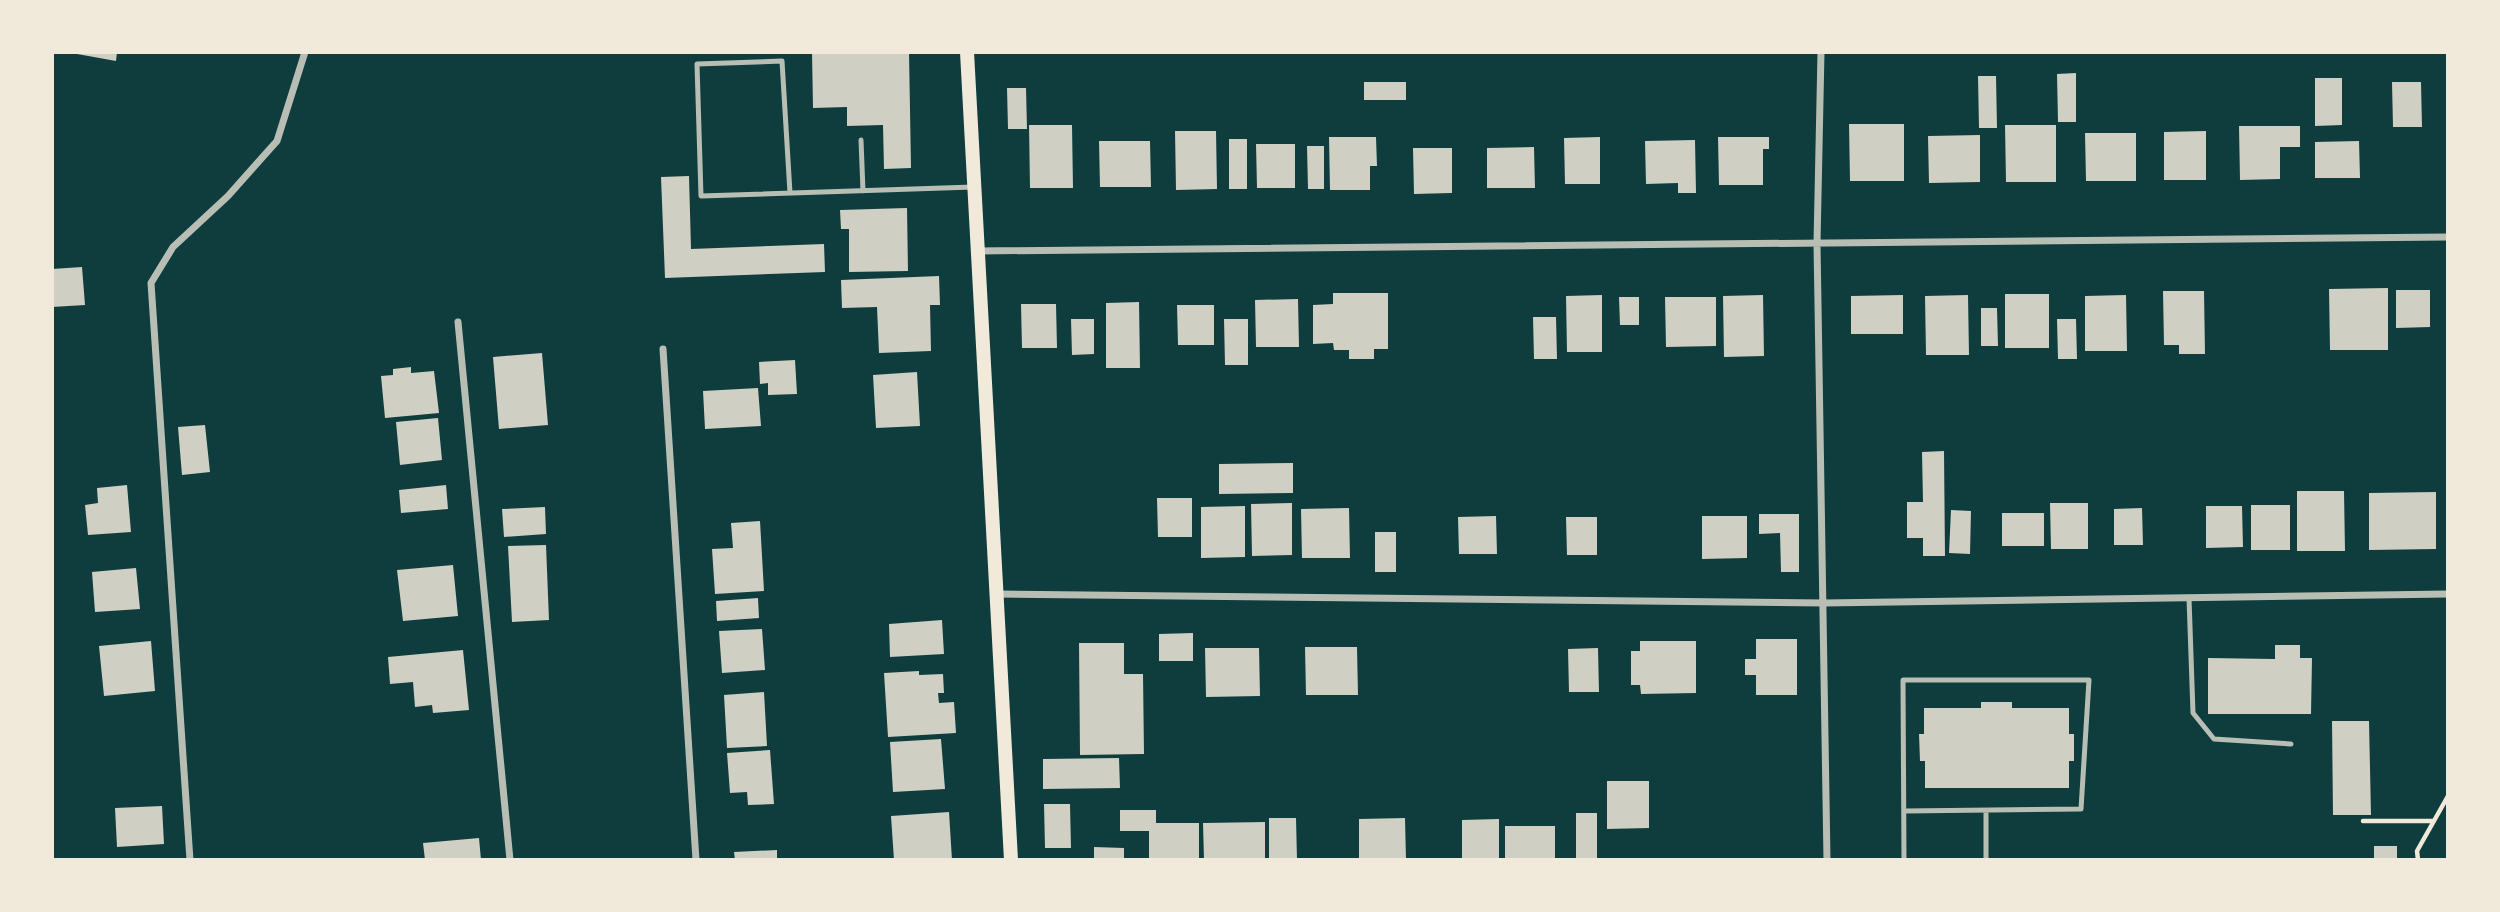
<svg xmlns="http://www.w3.org/2000/svg" width="2500" height="912" font-family="Roboto,sans-serif">
<style>
.building{fill:#cfcfc3}
.lines{fill:none;stroke-linecap:round;stroke-linejoin:round}
.path{stroke:#f1e9da;stroke-width:4.5}
.service{stroke:#b8beb3;stroke-width:5}
.minor{stroke:#b8beb3;stroke-width:7}
.secondary{stroke:#f1e9da;stroke-width:14}
</style>
<rect width="100%" height="100%" fill="#0f3d3e"/>
<path class="building" d="M 66,52 L 117,52 L 116,61 Z
M 812,52 L 909,52 L 911,168 L 884,169 L 883,125 L 847,126 L 847,107 L 813,108 Z
M 2076,73 L 2076,122 L 2058,122 L 2057,74 Z
M 1978,76 L 1996,76 L 1997,128 L 1979,128 Z
M 2315,78 L 2342,78 L 2342,125 L 2315,126 Z
M 1364,82 L 1406,82 L 1406,100 L 1364,100 Z
M 2392,82 L 2421,82 L 2422,127 L 2393,127 Z
M 1007,88 L 1026,88 L 1027,129 L 1008,129 Z
M 1849,124 L 1904,124 L 1904,181 L 1850,181 Z
M 1029,125 L 1072,125 L 1073,188 L 1030,188 Z
M 2005,125 L 2056,125 L 2056,182 L 2006,182 Z
M 2239,126 L 2300,126 L 2300,147 L 2280,147 L 2280,179 L 2240,180 Z
M 1175,131 L 1216,131 L 1217,189 L 1176,190 Z
M 2206,131 L 2206,180 L 2164,180 L 2164,132 Z
M 2085,133 L 2136,133 L 2136,181 L 2086,181 Z
M 1980,135 L 1980,182 L 1929,183 L 1928,136 Z
M 1329,137 L 1376,137 L 1377,166 L 1370,166 L 1370,190 L 1330,190 Z
M 1600,137 L 1600,184 L 1565,184 L 1564,138 Z
M 1718,137 L 1769,137 L 1769,149 L 1763,149 L 1763,185 L 1719,185 Z
M 1229,139 L 1247,139 L 1247,189 L 1229,189 Z
M 1695,140 L 1696,193 L 1678,193 L 1678,183 L 1646,184 L 1645,141 Z
M 1099,141 L 1150,141 L 1151,187 L 1100,187 Z
M 2359,141 L 2360,178 L 2315,178 L 2315,142 Z
M 1256,144 L 1295,144 L 1295,188 L 1257,188 Z
M 1307,146 L 1324,146 L 1324,189 L 1308,189 Z
M 1534,147 L 1535,188 L 1487,188 L 1487,148 Z
M 1413,148 L 1452,148 L 1452,193 L 1414,194 Z
M 689,176 L 691,249 L 824,244 L 825,272 L 665,278 L 661,177 Z
M 907,208 L 908,271 L 849,272 L 849,229 L 841,229 L 840,210 Z
M 82,267 L 85,305 L 52,307 L 52,269 Z
M 939,276 L 940,305 L 930,305 L 931,351 L 879,353 L 877,307 L 842,308 L 841,280 Z
M 2388,288 L 2388,350 L 2330,350 L 2329,289 Z
M 2396,290 L 2430,290 L 2430,327 L 2396,328 Z
M 2163,291 L 2204,291 L 2205,354 L 2179,354 L 2179,345 L 2164,345 Z
M 1333,293 L 1388,293 L 1388,349 L 1374,349 L 1374,359 L 1349,359 L 1349,350 L 1334,350 L 1333,343 L 1313,344 L 1313,305 L 1333,304 Z
M 2005,294 L 2049,294 L 2049,348 L 2005,348 Z
M 1602,295 L 1602,352 L 1567,352 L 1566,296 Z
M 1763,295 L 1764,356 L 1724,357 L 1723,296 Z
M 1903,295 L 1903,334 L 1851,334 L 1851,296 Z
M 1968,295 L 1969,355 L 1926,355 L 1925,296 Z
M 2126,295 L 2127,351 L 2085,351 L 2085,296 Z
M 1619,297 L 1639,297 L 1639,325 L 1620,325 Z
M 1665,297 L 1716,297 L 1716,346 L 1666,347 Z
M 1298,299 L 1299,347 L 1256,347 L 1255,300 Z
M 1139,302 L 1140,368 L 1106,368 L 1106,303 Z
M 1021,304 L 1056,304 L 1057,348 L 1022,348 Z
M 1177,305 L 1214,305 L 1214,345 L 1178,345 Z
M 1981,308 L 1997,308 L 1998,346 L 1981,346 Z
M 1533,317 L 1556,317 L 1557,359 L 1534,359 Z
M 1071,319 L 1094,319 L 1094,354 L 1072,355 Z
M 1224,319 L 1248,319 L 1248,365 L 1225,365 Z
M 2057,319 L 2076,319 L 2077,359 L 2058,359 Z
M 542,353 L 548,425 L 499,429 L 493,357 Z
M 795,360 L 797,394 L 768,395 L 768,383 L 760,384 L 759,362 Z
M 411,367 L 411,373 L 434,371 L 439,413 L 385,418 L 381,376 L 393,375 L 393,369 Z
M 917,372 L 920,426 L 876,428 L 873,375 Z
M 758,388 L 761,426 L 705,429 L 703,391 Z
M 438,418 L 442,460 L 400,465 L 396,422 Z
M 205,425 L 210,472 L 182,475 L 178,427 Z
M 1944,451 L 1945,556 L 1923,556 L 1923,538 L 1907,538 L 1907,502 L 1923,502 L 1922,452 Z
M 1293,463 L 1293,493 L 1219,494 L 1219,464 Z
M 127,485 L 131,532 L 88,535 L 85,505 L 98,503 L 97,488 Z
M 446,485 L 448,509 L 401,513 L 399,490 Z
M 2297,491 L 2344,491 L 2345,551 L 2297,551 Z
M 2436,492 L 2436,549 L 2369,550 L 2369,493 Z
M 1157,498 L 1192,498 L 1192,537 L 1158,537 Z
M 1292,503 L 1292,555 L 1252,556 L 1251,504 Z
M 2050,503 L 2088,503 L 2088,549 L 2051,549 Z
M 2251,505 L 2290,505 L 2290,550 L 2251,550 Z
M 1245,506 L 1245,557 L 1201,558 L 1201,507 Z
M 2206,506 L 2242,506 L 2243,547 L 2206,548 Z
M 545,507 L 546,534 L 504,537 L 502,509 Z
M 1349,508 L 1350,558 L 1302,558 L 1301,509 Z
M 2142,508 L 2143,545 L 2114,545 L 2114,509 Z
M 1951,510 L 1971,511 L 1970,554 L 1949,553 Z
M 2002,513 L 2044,513 L 2044,546 L 2002,546 Z
M 1759,514 L 1799,514 L 1799,572 L 1781,572 L 1780,533 L 1759,534 Z
M 1496,516 L 1497,554 L 1459,554 L 1458,517 Z
M 1702,516 L 1747,516 L 1747,558 L 1702,559 Z
M 1566,517 L 1597,517 L 1597,555 L 1567,555 Z
M 760,521 L 764,591 L 715,594 L 712,549 L 733,548 L 731,523 Z
M 1375,532 L 1396,532 L 1396,572 L 1375,572 Z
M 546,545 L 549,620 L 512,622 L 508,546 Z
M 453,565 L 458,616 L 403,621 L 397,570 Z
M 136,568 L 140,609 L 95,612 L 92,572 Z
M 758,598 L 759,618 L 717,621 L 716,601 Z
M 942,620 L 944,654 L 890,657 L 889,624 Z
M 762,629 L 765,670 L 722,673 L 719,631 Z
M 1193,633 L 1193,661 L 1159,661 L 1159,634 Z
M 1756,639 L 1797,639 L 1797,695 L 1756,695 L 1756,675 L 1745,675 L 1745,659 L 1756,659 Z
M 151,641 L 155,691 L 104,696 L 99,646 Z
M 1640,641 L 1696,641 L 1696,693 L 1641,694 L 1640,685 L 1631,685 L 1631,651 L 1640,651 Z
M 1079,643 L 1124,643 L 1124,674 L 1143,674 L 1144,754 L 1080,755 Z
M 2275,645 L 2300,645 L 2300,658 L 2312,658 L 2311,714 L 2208,714 L 2208,658 L 2275,659 Z
M 1305,647 L 1357,647 L 1358,695 L 1306,695 Z
M 1205,648 L 1259,648 L 1260,696 L 1206,697 Z
M 1598,648 L 1599,692 L 1569,692 L 1568,649 Z
M 463,650 L 469,710 L 433,713 L 432,705 L 415,707 L 413,682 L 390,684 L 388,657 Z
M 919,671 L 919,675 L 943,674 L 944,693 L 938,693 L 939,703 L 954,702 L 956,733 L 888,737 L 884,673 Z
M 764,692 L 767,746 L 727,748 L 724,695 Z
M 1981,702 L 2012,702 L 2012,708 L 2069,708 L 2069,734 L 2074,734 L 2074,761 L 2069,761 L 2069,788 L 1925,788 L 1925,761 L 1920,761 L 1919,734 L 1924,734 L 1924,708 L 1981,708 Z
M 2332,721 L 2369,721 L 2371,815 L 2333,815 Z
M 941,739 L 945,789 L 893,792 L 890,742 Z
M 770,750 L 774,804 L 748,805 L 747,792 L 730,793 L 727,753 Z
M 1119,758 L 1120,788 L 1043,789 L 1043,759 Z
M 1607,781 L 1649,781 L 1649,828 L 1607,829 Z
M 1044,804 L 1070,804 L 1071,848 L 1045,848 Z
M 162,806 L 164,844 L 117,847 L 115,808 Z
M 1120,810 L 1156,810 L 1156,823 L 1199,823 L 1199,860 L 1149,860 L 1149,831 L 1120,831 Z
M 949,812 L 952,860 L 894,860 L 891,816 Z
M 1576,813 L 1597,813 L 1597,860 L 1576,860 Z
M 1269,818 L 1296,818 L 1297,860 L 1269,860 Z
M 1405,818 L 1406,860 L 1359,860 L 1359,819 Z
M 1499,819 L 1499,860 L 1462,860 L 1462,820 Z
M 1265,822 L 1265,860 L 1204,860 L 1203,823 Z
M 1505,826 L 1555,826 L 1555,860 L 1505,860 Z
M 479,838 L 481,860 L 425,860 L 423,843 Z
M 2374,846 L 2397,846 L 2397,858 L 2374,859 Z
M 1094,847 L 1124,848 L 1124,860 L 1094,860 Z
M 777,850 L 777,860 L 735,860 L 734,852 Z"/>
<g class="lines">
<path class="path" d="M 2363,821 L 2434,821
M 2418,860 L 2417,851 L 2448,796"/>
<path class="service" d="M 861,140 L 863,191
M 790,193 L 782,61 L 697,64 L 701,196 L 973,187
M 2189,598 L 2193,713 L 2214,739 L 2291,744
M 1986,811 L 1986,860
M 1904,860 L 1903,680 L 2089,680 L 2081,809 L 1905,811"/>
<path class="minor" d="M 1821,52 L 1817,243 L 1827,860
M 978,251 L 2448,237
M 458,322 L 510,860
M 663,349 L 696,860
M 997,594 L 1824,603 L 2448,594
M 190,860 L 151,283 L 173,247 L 228,196 L 277,141 L 305,52"/>
<path class="secondary" d="M 967,52 L 1011,860"/>
</g>
<rect width="2500" height="912" fill="none" stroke="#f1e9da" stroke-width="108"/>
</svg>
